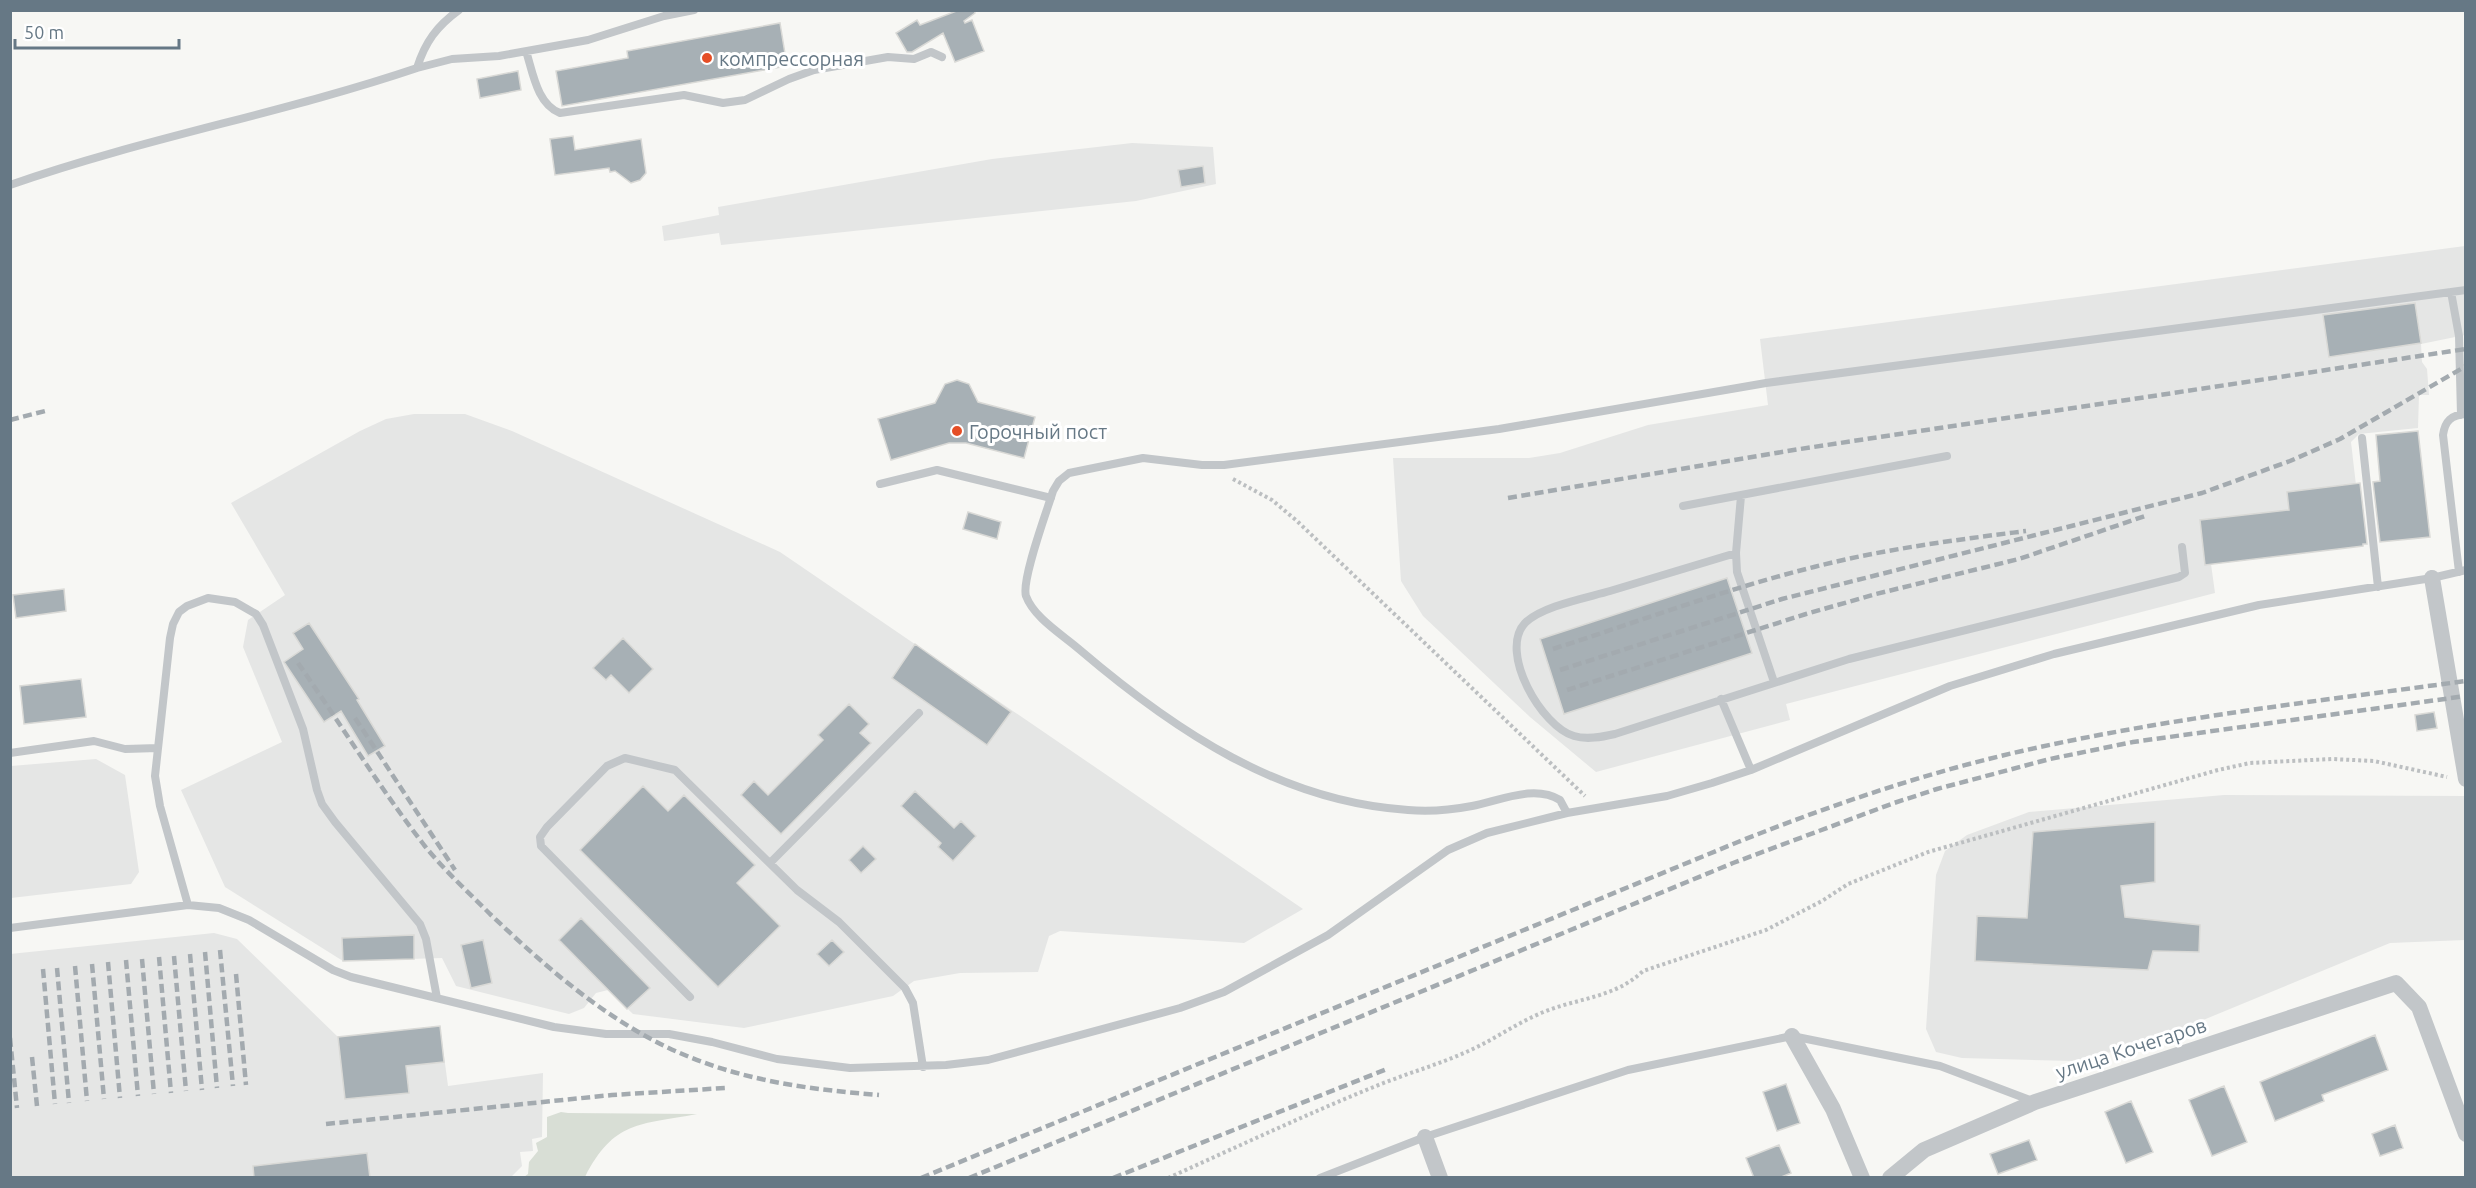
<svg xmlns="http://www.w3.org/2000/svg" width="2476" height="1188" font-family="Ubuntu,sans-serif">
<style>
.built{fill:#e5e6e5}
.green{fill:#d8ded5}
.building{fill:#a7b0b5;stroke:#d9d9d6;stroke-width:1.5}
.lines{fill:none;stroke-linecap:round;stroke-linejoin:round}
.path{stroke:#bcbfc1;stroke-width:4;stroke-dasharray:3 3;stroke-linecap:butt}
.service{stroke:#c2c6c9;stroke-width:8}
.minor{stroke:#c2c6c9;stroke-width:16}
.rail{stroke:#a3aaaf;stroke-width:4.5;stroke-dasharray:9 4.5;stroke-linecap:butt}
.poi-dot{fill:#e54e26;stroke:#fff;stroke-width:2}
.labels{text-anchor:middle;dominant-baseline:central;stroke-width:6;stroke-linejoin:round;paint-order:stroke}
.poi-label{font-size:20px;fill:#667885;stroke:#fff;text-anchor:start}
.street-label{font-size:20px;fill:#667885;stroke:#fff}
</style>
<rect width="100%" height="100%" fill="#f7f7f4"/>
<path class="built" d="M 1132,143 L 1213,147 L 1216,184 L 1136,201 L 721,245 L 719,233 L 664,241 L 662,226 L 719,215 L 718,207 L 992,159 Z
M 2465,246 L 2465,335 L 2421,344 L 2422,362 L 2427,369 L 2429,395 L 2419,395 L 2418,428 L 2359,434 L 2351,442 L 2363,546 L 2211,564 L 2215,593 L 1786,704 L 1790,720 L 1596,772 L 1530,717 L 1423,616 L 1401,581 L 1393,458 L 1529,458 L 1560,453 L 1648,425 L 1768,405 L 1760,339 Z
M 414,414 L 465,414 L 512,431 L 780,552 L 1303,909 L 1244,943 L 1060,931 L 1049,936 L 1038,972 L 960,973 L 914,981 L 893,996 L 744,1028 L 633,1014 L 608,990 L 596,993 L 584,1008 L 569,1014 L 456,986 L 442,958 L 343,961 L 225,887 L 181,790 L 282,742 L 243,647 L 248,620 L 285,595 L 231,503 L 360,431 L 386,419 Z
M 96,759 L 125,775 L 139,872 L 131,884 L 11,898 L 11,766 Z
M 2224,795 L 2465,796 L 2465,940 L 2390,943 L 2145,1044 L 2073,1061 L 1962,1058 L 1936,1052 L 1926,1029 L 1936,875 L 1945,851 L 1967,835 L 2029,812 Z
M 214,933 L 237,939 L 338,1037 L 440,1026 L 448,1086 L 543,1073 L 542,1137 L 532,1139 L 533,1151 L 520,1152 L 522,1166 L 511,1177 L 11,1177 L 10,954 Z"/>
<path class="green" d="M 561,1112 L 568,1113 L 697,1114 C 640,1125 614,1120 585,1177 L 524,1177 L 528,1174 L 529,1162 L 538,1151 L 536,1143 L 547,1137 L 547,1117 Z"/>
<path class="building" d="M 959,10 L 974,10 L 975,13 L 964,21 L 965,23 L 972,20 L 984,51 L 955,62 L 943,33 L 912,52 L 907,52 L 896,33 L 917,20 L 920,25 Z
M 780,23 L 787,66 L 562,106 L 556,71 L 628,58 L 627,51 Z
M 518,71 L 521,90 L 480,98 L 477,79 Z
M 573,136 L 575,150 L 641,139 L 646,173 L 640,180 L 631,183 L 615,171 L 610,172 L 609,168 L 555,175 L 550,139 Z
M 1203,166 L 1205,183 L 1181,187 L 1178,170 Z
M 2415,303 L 2421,343 L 2329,357 L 2323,315 Z
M 957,380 L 969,384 L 978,402 L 1035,417 L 1024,458 L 966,443 L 949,443 L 891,460 L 878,419 L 935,403 L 945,384 Z
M 2418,431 L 2430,537 L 2380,542 L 2373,482 L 2380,481 L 2376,435 Z
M 2360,483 L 2367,544 L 2363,544 L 2363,546 L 2205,565 L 2200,520 L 2289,510 L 2287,492 Z
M 968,512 L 1001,522 L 997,539 L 963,529 Z
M 1727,578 L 1752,653 L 1564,714 L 1540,639 Z
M 64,589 L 66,611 L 16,618 L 13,595 Z
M 309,623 L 359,699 L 357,700 L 385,746 L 368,756 L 341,711 L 324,722 L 284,662 L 303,649 L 293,633 Z
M 623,638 L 653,669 L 629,693 L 611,675 L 606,680 L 593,668 Z
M 915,644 L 1011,712 L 987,745 L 892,678 Z
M 81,679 L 86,717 L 24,724 L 20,686 Z
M 849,704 L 869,724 L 860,733 L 871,743 L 781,834 L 741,795 L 754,781 L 768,795 L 823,740 L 818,735 Z
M 2434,712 L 2437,728 L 2417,731 L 2415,715 Z
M 643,786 L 668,811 L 684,795 L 755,865 L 737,883 L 780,926 L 718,987 L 580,850 Z
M 915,791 L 954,828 L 961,821 L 976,836 L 953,861 L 938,847 L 941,843 L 901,806 Z
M 2155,822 L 2155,882 L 2121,886 L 2125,917 L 2200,925 L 2199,952 L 2153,951 L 2148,970 L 1975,961 L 1977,916 L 2027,918 L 2033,832 Z
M 863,846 L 876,859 L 861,873 L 849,860 Z
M 581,918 L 650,988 L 627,1009 L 559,940 Z
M 414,935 L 414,959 L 343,961 L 342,938 Z
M 483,940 L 492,983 L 471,988 L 461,945 Z
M 832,940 L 844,952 L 829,966 L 817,954 Z
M 440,1026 L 444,1062 L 406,1066 L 409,1093 L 345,1099 L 338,1037 Z
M 2375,1035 L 2388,1070 L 2322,1095 L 2324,1101 L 2275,1121 L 2260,1082 Z
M 1786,1084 L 1800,1123 L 1777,1131 L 1763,1092 Z
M 2224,1086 L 2247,1142 L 2212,1156 L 2189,1100 Z
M 2131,1101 L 2153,1152 L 2126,1163 L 2105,1112 Z
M 2395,1125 L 2403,1148 L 2380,1156 L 2372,1134 Z
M 2029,1140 L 2037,1160 L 1998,1174 L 1990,1154 Z
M 1779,1145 L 1791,1173 L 1779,1178 L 1754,1178 L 1746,1158 Z
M 367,1153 L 370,1178 L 254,1178 L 253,1166 Z"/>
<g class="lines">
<path class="path" d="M 1233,479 L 1272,500 L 1297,521 L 1585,796
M 1168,1178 C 1239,1146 1309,1113 1381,1084 C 1414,1071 1447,1062 1479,1046 C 1499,1036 1518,1023 1539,1014 C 1574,998 1614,999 1643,971 L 1766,930 L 1822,901 L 1848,884 L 1928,852 L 2218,770 L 2250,763 L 2332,759 L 2374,761 L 2447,777"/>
<path class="service" d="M 526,51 C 533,73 537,104 560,113 L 684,95 L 723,103 L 745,100 L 789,79 L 814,70 L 888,57 L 914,59 L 931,52 L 942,57
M 417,68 L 452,59 L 499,56 L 588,40 L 664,16 L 694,10
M 10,185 C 144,138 284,113 417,68 C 425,42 437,26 459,10
M 2451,292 L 2459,336 L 2461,415
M 2362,438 L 2378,587
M 880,484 L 937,470 L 1051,498
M 1741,496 L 1736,553 L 1737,572 L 1774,682
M 1683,506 L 1947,456
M 1736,553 C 1694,566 1652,578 1610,591 C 1586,598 1542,606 1525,623 C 1498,652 1542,727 1574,736 C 1587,740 1602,737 1615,734 L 1849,659 L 2179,577 L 2185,573 L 2182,547
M 2459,572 L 2443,435 C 2445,421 2451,415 2466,414
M 1721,699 L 1751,770
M 10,753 L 94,741 L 125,749 L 158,748
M 1567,813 L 1560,800 C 1534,784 1499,801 1472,806 C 1451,810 1430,812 1408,810 C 1281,802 1175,731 1080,650 C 1063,635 1034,618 1026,596 C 1021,580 1047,511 1053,491 L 1059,481 L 1069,473 L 1143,458 L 1202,465 L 1224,465 L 1499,429 L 1766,383 L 2466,290
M 770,863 L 919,713
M 188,905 L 160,806 L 155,776 L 170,638 L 173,624 L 179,612 L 187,606 L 208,598 L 235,602 L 256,614 L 263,625 L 303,729 L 317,790 L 322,804 L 335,822 L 420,924 L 426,939 L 437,998
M 10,928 L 188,905 L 219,908 L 249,920 L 333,970 L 351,977 L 554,1027 L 606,1034 L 669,1034 L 712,1042 L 777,1059 L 850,1068 L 946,1065 L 988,1060 L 1180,1008 L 1224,992 L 1328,935 L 1448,850 L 1487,833 L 1567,813 L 1667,796 L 1712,783 L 1751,770 L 1950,686 L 2054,654 L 2259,605 L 2432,578 L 2466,570
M 690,997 L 541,846 L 540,837 L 547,827 L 607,766 L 625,758 L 675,770 L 797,890 L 839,922 L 905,988 L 913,1003 L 923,1067
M 1320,1178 L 1425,1137 L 1628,1070 L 1792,1036 L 1940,1066 L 2035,1102"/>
<path class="minor" d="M 2432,578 L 2466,779
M 1792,1036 L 1833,1109 L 1862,1178
M 1425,1137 L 1440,1178
M 1890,1178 L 1924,1150 L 2035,1102 L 2396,983 L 2419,1007 L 2466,1134"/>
<path class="rail" d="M 10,420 L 49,410
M 1508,498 L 1800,449 L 2466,349
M 1553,649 C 1640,621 1726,589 1814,567 C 1884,549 1955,540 2026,531
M 298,663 C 340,723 379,787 424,845 C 444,870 468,892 490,914 C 550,971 615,1028 692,1058 C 752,1082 815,1090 879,1095
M 1560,670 L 1782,599 L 2202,493 L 2290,461 L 2340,439 L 2466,366
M 1567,690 L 1806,614 L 1876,594 L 2019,559 L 2148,515
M 355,718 L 455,870
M 220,950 L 233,1086
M 205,952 L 217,1088
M 190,954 L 202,1090
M 174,956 L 186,1091
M 159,957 L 171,1093
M 142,959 L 154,1094
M 126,960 L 138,1096
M 108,962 L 120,1098
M 92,964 L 104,1099
M 75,966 L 87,1101
M 57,968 L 69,1103
M 43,969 L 55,1104
M 236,974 L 246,1085
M 10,1038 L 17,1108
M 32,1057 L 37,1106
M 326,1124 L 612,1095 L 725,1088
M 921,1178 L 1738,842 C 1831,805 1925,773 2022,751 C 2168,718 2318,701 2466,681
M 969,1178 L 1733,863 L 1894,803 L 1937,789 L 2050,759 L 2133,742 L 2466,696
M 1113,1178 L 1387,1069"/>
</g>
<g class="poi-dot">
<circle cx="707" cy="58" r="6"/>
<circle cx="957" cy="431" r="6"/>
</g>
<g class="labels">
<g class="poi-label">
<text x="719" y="58">компрессорная</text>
<text x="969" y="431">Горочный пост</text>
</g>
<g class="street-label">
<text transform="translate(2131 1048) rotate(-18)">улица Кочегаров</text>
</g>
</g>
<rect width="2476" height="1188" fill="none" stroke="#667885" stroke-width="24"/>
<path d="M15 39v9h164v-9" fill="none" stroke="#667885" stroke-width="3"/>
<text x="24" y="39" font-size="18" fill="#667885" stroke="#ffffff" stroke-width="4.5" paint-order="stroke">50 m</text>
</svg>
